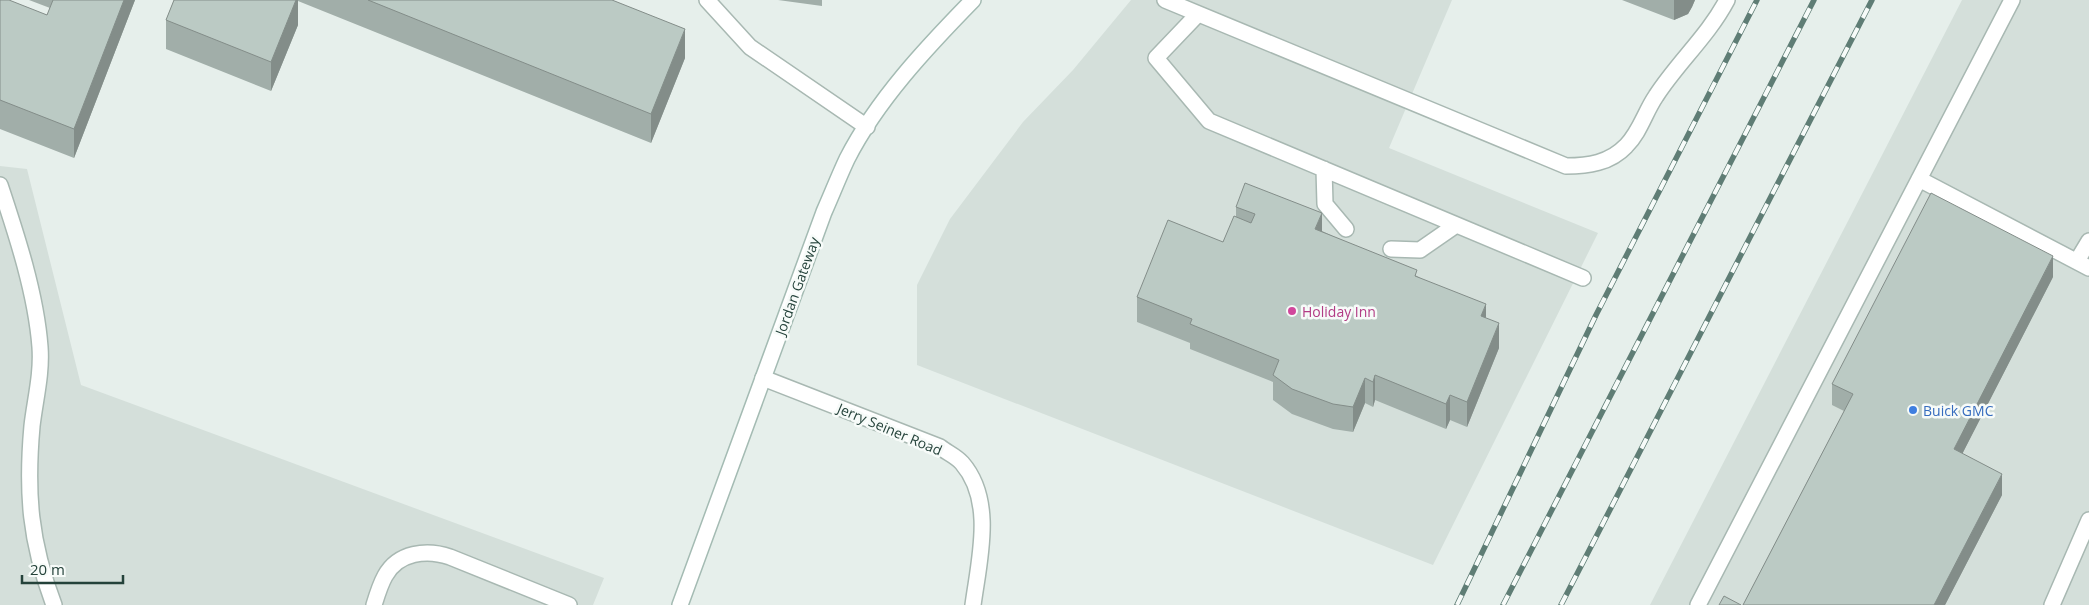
<svg xmlns="http://www.w3.org/2000/svg" width="2089" height="605" font-family="'Open Sans',sans-serif">
<style>
.built{fill:#d4dfda}
.lines{fill:none;stroke-linecap:round;stroke-linejoin:round}
.lane-casing{stroke:#a8b8b2;stroke-width:18}
.street-casing{stroke:#a8b8b2;stroke-width:18}
.secondary-casing{stroke:#a4bbb3;stroke-width:18}
.lane{stroke:#fff;stroke-width:15}
.street{stroke:#fff;stroke-width:15}
.secondary{stroke:#fff;stroke-width:15}
.rail-casing{stroke:#5f7d75;stroke-width:5.5}
.rail{stroke:#f7fbf9;stroke-width:4;stroke-dasharray:11;stroke-linecap:butt}
.wall{fill:#a1aea9}
.shaded-wall{fill:#838d89}
.building{fill:#bbcac4;stroke:#838d89}
.hotel-dot{fill:#d1479c;stroke:#f7fbf9;stroke-width:2}
.shop-dot{fill:#3f7fe0;stroke:#f7fbf9;stroke-width:2}
.labels{text-anchor:middle;dominant-baseline:central;stroke-width:5;stroke-linejoin:round;paint-order:stroke}
.street-label{font-size:14px;fill:#24423a;stroke:#f7fbf9}
.hotel-label{font-size:14px;fill:#b23c85;stroke:#f7fbf9;text-anchor:start}
.shop-label{font-size:14px;fill:#366cbe;stroke:#f7fbf9;text-anchor:start}
</style>
<rect width="100%" height="100%" fill="#e6efeb"/>
<path class="built" d="M 1131,0 L 1452,0 L 1389,148 L 1598,233 L 1433,565 L 917,365 L 917,285 L 950,219 L 1023,122 L 1073,70 Z
M 1962,0 L 2089,0 L 2089,605 L 1650,605 Z
M 0,166 L 27,169 L 81,385 L 604,578 L 593,605 L 0,605 Z"/>
<g class="lines">
<g class="lane-casing">
<path id="lane" d="M 707,0 L 750,47 L 867,127
M 1165,0 L 1566,166 C 1588,166 1610,163 1626,146 C 1640,132 1645,112 1656,96 C 1678,62 1708,36 1727,0
M 1198,14 L 1156,58 L 1209,121 L 1583,278
M 1324,169 L 1325,204 L 1346,229
M 1919,179 L 2089,268
M 0,185 C 17,236 36,294 40,347 C 42,374 35,400 32,426 C 26,493 30,542 54,605
M 1391,249 L 1420,250 L 1456,225
M 2077,261 L 2089,241
M 374,605 C 377,595 380,585 385,576 C 398,552 427,549 450,557 L 569,605
M 1698,605 L 2012,0"/>
</g>
<g class="street-casing">
<path id="street" d="M 763,378 L 940,447 C 946,452 956,456 962,463 C 995,501 979,560 973,605
M 2052,605 L 2089,520"/>
</g>
<g class="secondary-casing">
<path id="secondary" d="M 680,605 L 824,212 C 832,194 839,176 847,159 C 877,100 927,47 973,0"/>
</g>
<use href="#lane" class="lane"/>
<use href="#street" class="street"/>
<use href="#secondary" class="secondary"/>
<g class="rail-casing">
<path id="rail" d="M 1457,605 L 1596,315 L 1757,0
M 1503,605 L 1814,0
M 1561,605 L 1872,0"/>
</g>
<use href="#rail" class="rail"/>
</g>
<path class="wall" d="M 0,0 L 47,15 L 50,8 L 29,0 L 135,0 L 74,158 L 0,129 Z
M 174,0 L 612,0 L 685,58 L 651,143 L 298,1 L 298,25 L 271,91 L 166,49 L 166,20 Z
M 778,0 L 822,0 L 822,6 Z
M 1622,0 L 1695,0 L 1692,7 L 1688,14 L 1674,20 Z
M 1236,207 L 1322,231 L 1417,276 L 1486,318 L 1499,348 L 1467,427 L 1450,420 L 1446,429 L 1375,400 L 1373,407 L 1365,403 L 1353,432 L 1333,429 L 1292,414 L 1273,400 L 1273,382 L 1190,349 L 1190,343 L 1137,322 L 1137,297 L 1223,242 L 1236,216 Z
M 2053,277 L 1962,454 L 2002,495 L 1945,605 L 1743,605 L 1844,411 L 1832,405 L 1832,384 Z"/>
<path class="shaded-wall" d="M 124,0 L 135,0 L 74,158 L 74,129 Z
M 296,0 L 298,0 L 298,25 L 271,91 L 271,62 Z
M 1674,0 L 1695,0 L 1692,7 L 1688,14 L 1674,20 Z
M 685,29 L 685,58 L 651,143 L 651,114 Z
M 1322,213 L 1322,238 L 1315,229 Z
M 2053,256 L 2053,277 L 1954,470 L 1954,449 Z
M 1486,304 L 1486,329 L 1481,316 Z
M 1499,323 L 1499,348 L 1467,427 L 1467,402 Z
M 1375,375 L 1375,400 L 1373,407 L 1373,382 Z
M 1365,378 L 1365,403 L 1353,432 L 1353,407 Z
M 1450,395 L 1450,420 L 1446,429 L 1446,404 Z
M 2002,474 L 2002,495 L 1945,605 L 1934,605 Z"/>
<path class="building" d="M 0,0 L 9,0 L 47,15 L 53,0 L 124,0 L 74,129 L 0,100 Z
M 174,0 L 296,0 L 271,62 L 166,20 Z
M 368,0 L 612,0 L 685,29 L 651,114 Z
M 1245,183 L 1322,213 L 1315,229 L 1417,270 L 1415,276 L 1486,304 L 1481,316 L 1499,323 L 1467,402 L 1450,395 L 1446,404 L 1375,375 L 1373,382 L 1365,378 L 1353,407 L 1333,404 L 1292,389 L 1273,375 L 1279,360 L 1190,324 L 1192,319 L 1137,297 L 1168,220 L 1223,242 L 1234,216 L 1251,223 L 1255,214 L 1236,207 Z
M 1931,193 L 2053,256 L 1954,449 L 2002,474 L 1934,605 L 1743,605 L 1853,394 L 1832,384 Z
M 1724,596 L 1741,605 L 1719,605 Z"/>
<circle class="hotel-dot" cx="1292" cy="311" r="5"/>
<circle class="shop-dot" cx="1913" cy="410" r="5"/>
<g class="labels">
<g class="street-label">
<text transform="translate(797 286) rotate(-70)">Jordan Gateway</text>
<text transform="translate(890 429) rotate(23)">Jerry Seiner Road</text>
</g>
<g class="hotel-label">
<text x="1302" y="311">Holiday Inn</text>
</g>
<g class="shop-label">
<text x="1923" y="410">Buick GMC</text>
</g>
</g>
<path d="M22 575v8h101v-8" fill="none" stroke="#24423a" stroke-width="2.5"/>
<text x="30" y="575" font-size="15" fill="#24423a" stroke="#f7fbf9" stroke-width="4" paint-order="stroke">20 m</text>
</svg>
